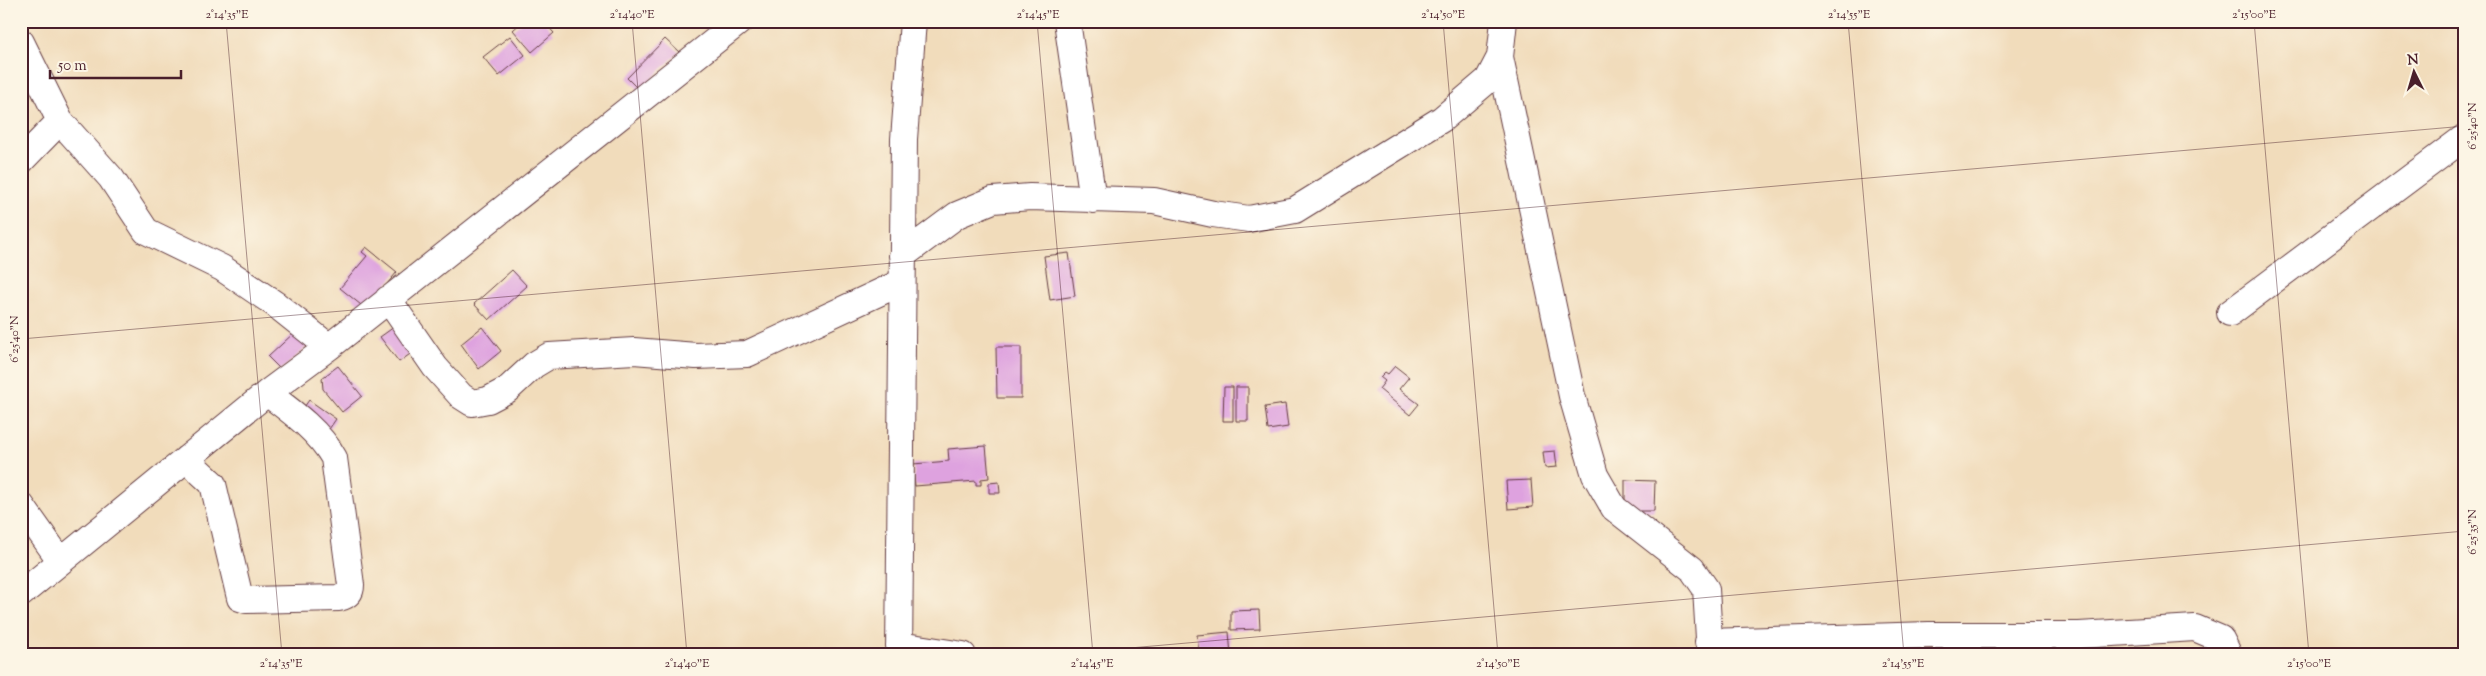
<svg xmlns="http://www.w3.org/2000/svg" width="2486" height="676" font-family="'Sorts Mill Goudy',serif">
<style>
.building{fill:#dea2df}
.lines{fill:none;stroke-linecap:round;stroke-linejoin:round}
.minor-casing{stroke:#633b41;stroke-width:28}
.minor{stroke:#fff;stroke-width:26}
.ticks{fill:none;stroke:#4a1f2b;stroke-width:1;stroke-opacity:0.45}
.neatline{fill:none;stroke:#4a1f2b;stroke-width:2}
.ticks-label{font-size:12px;text-anchor:middle;fill:#4a1f2b}
</style>
<rect width="100%" height="100%" fill="#fcf5e5"/>
<filter id="ink" filterUnits="userSpaceOnUse"><feTurbulence type="fractalNoise" baseFrequency=".02" numOctaves="2"/><feDisplacementMap in="SourceGraphic" scale="10" xChannelSelector="R" yChannelSelector="G"/><feConvolveMatrix kernelMatrix="1 2 1 2 8 2 1 2 1" color-interpolation-filters="sRGB"/></filter>
<filter id="wash" filterUnits="userSpaceOnUse"><feTurbulence type="fractalNoise" baseFrequency=".0096" numOctaves="4" result="noise"/><feDisplacementMap in="SourceGraphic" scale="20" xChannelSelector="R" yChannelSelector="G"/><feGaussianBlur stdDeviation="1.12" result="paint"/><feColorMatrix in="noise" values="0 0 0 0 0 0 0 0 0 0 0 0 0 0 0 0 0 1.4 0 .05"/><feComposite in="paint" operator="in"/></filter>
<g filter="url(#wash)">
<rect width="100%" height="100%" fill="#f1dcbb"/>
<g id="blocks">
<path class="building" d="M 523,21 L 543,21 L 554,33 L 532,52 L 513,30 Z
M 510,36 L 525,55 L 499,76 L 483,57 Z
M 665,39 L 679,52 L 640,91 L 627,78 Z
M 366,247 L 397,272 L 366,309 L 340,288 L 367,256 L 362,252 Z
M 1069,253 L 1075,296 L 1050,300 L 1044,256 Z
M 512,270 L 527,286 L 489,320 L 474,304 Z
M 394,327 L 413,352 L 399,362 L 380,337 Z
M 482,327 L 501,351 L 479,369 L 461,344 Z
M 297,330 L 310,344 L 281,370 L 268,357 Z
M 996,347 L 1021,347 L 1021,398 L 997,398 Z
M 338,366 L 362,396 L 342,412 L 323,389 L 322,378 Z
M 1395,366 L 1409,377 L 1399,389 L 1419,404 L 1410,415 L 1379,389 L 1385,381 L 1380,377 L 1385,372 L 1388,374 Z
M 1224,387 L 1233,387 L 1233,421 L 1223,421 Z
M 1236,387 L 1248,387 L 1248,421 L 1236,421 Z
M 309,400 L 336,419 L 325,435 L 298,416 Z
M 1285,404 L 1288,427 L 1268,430 L 1265,407 Z
M 986,446 L 989,478 L 981,479 L 981,485 L 976,485 L 976,481 L 915,486 L 913,464 L 949,461 L 948,449 Z
M 1555,451 L 1557,467 L 1545,468 L 1543,452 Z
M 1531,480 L 1533,507 L 1508,509 L 1506,481 Z
M 1625,480 L 1655,481 L 1654,511 L 1625,511 Z
M 999,482 L 1000,493 L 989,493 L 989,483 Z
M 1259,610 L 1260,629 L 1231,630 L 1231,611 Z
M 1229,632 L 1231,655 L 1223,655 L 1223,652 L 1199,655 L 1197,635 Z"/>
</g>
</g>
<g filter="url(#ink)">
<use href="#blocks" fill-opacity="0" stroke="#633b41" stroke-width="1"/>
<g class="lines">
<g class="minor-casing">
<path id="minor" d="M 1067,21 L 1093,200
M 1504,21 L 1500,57 L 1572,396 L 1595,475 L 1614,508 L 1692,569 L 1706,589 L 1710,655
M 21,42 L 60,121 L 21,161
M 60,121 L 111,178 L 146,231 L 222,268 L 275,304 L 329,347
M 902,256 L 957,215 L 993,200 L 1030,197 L 1154,201 L 1213,214 L 1249,219 L 1295,210 L 1442,119 L 1488,80 L 1500,57
M 388,299 L 435,367 L 461,396 L 472,403 L 488,400 L 507,390 L 534,365 L 549,356 L 634,351 L 696,356 L 747,354 L 902,282
M 2230,313 L 2465,137
M 186,459 L 213,484 L 240,598 L 246,600 L 339,598 C 347,596 351,593 351,585 L 334,458 C 319,431 291,411 267,393
M 21,505 L 60,560
M 21,594 L 267,393 L 329,347 L 740,21
M 1708,642 L 1929,635 L 2079,635 L 2195,628 L 2221,639 L 2229,655
M 899,645 L 963,655
M 899,655 L 904,139 L 913,21"/>
</g>
<use href="#minor" class="minor"/>
</g>
</g>
<path class="ticks" d="M 226,21 L 282,655M 632,21 L 687,655M 1037,21 L 1093,655M 1443,21 L 1498,655M 1848,21 L 1904,655M 2254,21 L 2309,655M 21,339 L 2465,126M 1050,655 L 2465,531"/>
<rect width="2486" height="676" fill="none" stroke="#fcf5e5" stroke-width="55"/>
<g transform="translate(2414 72) rotate(355)" stroke="#fcf5e5" stroke-width="4" paint-order="stroke">
<path d="M0-4L9 19L0 12L-9 19Z" fill="#4a1f2b"/>
<text y="-8" font-size="14" font-weight="bold" text-anchor="middle" fill="#4a1f2b">N</text>
</g>
<path d="M50 70v8h131v-8" fill="none" stroke="#4a1f2b" stroke-width="2.5"/>
<text x="58" y="70" font-size="15" fill="#4a1f2b" stroke="#fcf5e5" stroke-width="4" paint-order="stroke">50 m</text>
<rect x="28" y="28" width="2430" height="620" class="neatline"/>
<g class="ticks-label">
<text x="227" y="18">2°14'35"E</text>
<text x="632" y="18">2°14'40"E</text>
<text x="1038" y="18">2°14'45"E</text>
<text x="1443" y="18">2°14'50"E</text>
<text x="1849" y="18">2°14'55"E</text>
<text x="2254" y="18">2°15'00"E</text>
<text transform="translate(2472 126) rotate(-90)" y="4">6°25'40"N</text>
<text transform="translate(14 339) rotate(-90)" y="4">6°25'40"N</text>
<text transform="translate(2472 532) rotate(-90)" y="4">6°25'35"N</text>
<text x="281" y="667">2°14'35"E</text>
<text x="687" y="667">2°14'40"E</text>
<text x="1092" y="667">2°14'45"E</text>
<text x="1498" y="667">2°14'50"E</text>
<text x="1903" y="667">2°14'55"E</text>
<text x="2309" y="667">2°15'00"E</text>
</g>
</svg>
